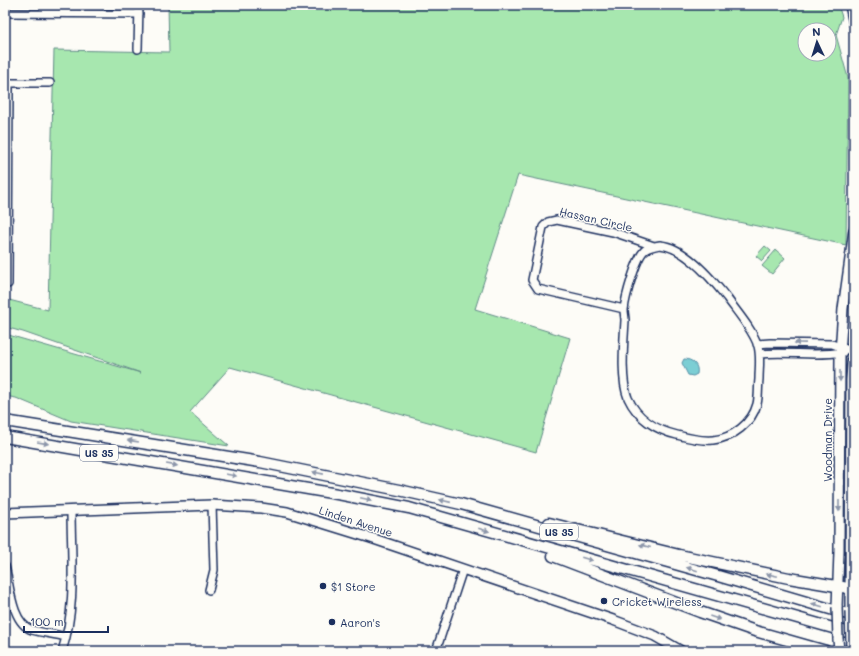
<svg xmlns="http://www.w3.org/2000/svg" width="859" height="656" font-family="Mali,sans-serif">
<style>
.green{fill:#a7e7af;stroke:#618b86;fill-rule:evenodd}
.water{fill:#7cced4;stroke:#558ea5}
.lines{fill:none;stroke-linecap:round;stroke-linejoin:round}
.minor-casing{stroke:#1b2f5e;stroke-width:10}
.major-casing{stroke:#1b2f5e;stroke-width:12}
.highway-casing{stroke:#1b2f5e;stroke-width:13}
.minor{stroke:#fdfcf7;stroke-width:7}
.major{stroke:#fdfcf7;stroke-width:9}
.highway{stroke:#fdfcf7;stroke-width:10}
.major-bridge-casing{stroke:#1b2f5e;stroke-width:12;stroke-linecap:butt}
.major-bridge{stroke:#fdfcf7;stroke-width:9}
.oneway{fill:#8c96aa}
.poi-dot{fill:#1b2f5e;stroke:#fdfcf7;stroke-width:1.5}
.labels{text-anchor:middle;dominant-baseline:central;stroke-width:3;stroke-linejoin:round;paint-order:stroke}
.shield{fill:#fdfcf7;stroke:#5f6c8c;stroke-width:1}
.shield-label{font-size:10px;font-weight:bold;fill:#1b2f5e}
.street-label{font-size:11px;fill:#1b2f5e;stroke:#fdfcf7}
.poi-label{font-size:11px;fill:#1b2f5e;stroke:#fdfcf7;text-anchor:start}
</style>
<rect width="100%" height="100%" fill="#fdfcf7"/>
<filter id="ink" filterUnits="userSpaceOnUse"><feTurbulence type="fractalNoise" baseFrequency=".025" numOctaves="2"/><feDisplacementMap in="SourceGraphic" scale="8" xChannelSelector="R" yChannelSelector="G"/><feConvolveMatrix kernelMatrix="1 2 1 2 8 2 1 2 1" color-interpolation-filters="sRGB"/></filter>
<g filter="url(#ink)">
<path class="green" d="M 168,5 L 838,5 L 842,17 L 836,35 L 848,78 L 846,245 L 518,175 L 475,309 L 570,338 L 536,452 L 230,367 L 190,412 L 229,446 L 71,421 L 16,398 L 5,396 L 5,334 L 141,373 L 23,332 L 5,327 L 5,299 L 48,310 L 54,50 L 169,52 ZM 805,30 L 829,30 L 829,54 L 805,54 Z
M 765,246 L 771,251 L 762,261 L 756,256 Z
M 776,250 L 785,258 L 772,274 L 762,266 Z"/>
<path class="water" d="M 684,359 C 692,359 699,365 697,374 L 693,376 L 688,375 L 682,363 Z"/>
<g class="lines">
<g class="minor-casing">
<path id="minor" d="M 5,13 L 139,14
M 138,49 L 139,5
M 5,83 L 50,83
M 660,245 C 685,247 712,279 727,298 C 737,312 753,330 758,346 C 761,357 759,368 759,379 C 758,387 759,396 757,404 C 752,423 733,438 713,440 C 701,441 688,438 677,435 C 656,430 637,418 628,398 C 620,379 624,340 625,320 C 625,317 624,313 624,310 C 625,299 636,257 645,250 C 649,247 654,246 660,245 Z
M 8,284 L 9,83
M 624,309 L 538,289 L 532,280 L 543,227 L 548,222 L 557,220 L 613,232 L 654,246
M 757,344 L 770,343 L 832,344 L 852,351
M 760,354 C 787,351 816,357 843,352
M 5,566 C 10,584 11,623 32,630 C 43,633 55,634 66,637
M 209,590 L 214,570 L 212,505
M 62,651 C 77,607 71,556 71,510
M 436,651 L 463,569"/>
</g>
<g class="major-casing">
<path id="major" d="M 850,5 L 854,24
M 5,513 L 212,505 L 261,508 L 287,512 L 371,538 L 613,620 L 655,636 L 681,651
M 837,607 L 839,552 L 840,353 L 843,309 L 854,230
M 850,611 L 851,380 L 854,335
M 838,639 L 839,651
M 851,651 L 851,642"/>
</g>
<g class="highway-casing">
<path id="highway" d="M 5,421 L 260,462 L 399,490 L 461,504 L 718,576 L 854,616
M 5,437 L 343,495 L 409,508 L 854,634
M 549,523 L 679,555 L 789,578 L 854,589
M 553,556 L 700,612 L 755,631 L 826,651"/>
</g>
<use href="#minor" class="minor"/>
<use href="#major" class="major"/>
<use href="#highway" class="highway"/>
<g class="major-bridge-casing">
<path id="major-bridge" d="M 837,607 L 838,639
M 850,611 L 851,642"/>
</g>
<use href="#major-bridge" class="major-bridge"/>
</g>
<defs><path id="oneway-solid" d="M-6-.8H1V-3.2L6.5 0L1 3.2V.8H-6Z"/></defs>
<g class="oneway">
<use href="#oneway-solid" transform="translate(800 343) rotate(-179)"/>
<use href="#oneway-solid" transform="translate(840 376) rotate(90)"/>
<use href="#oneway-solid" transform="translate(133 441) rotate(-171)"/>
<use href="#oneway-solid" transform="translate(43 443) rotate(9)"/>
<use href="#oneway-solid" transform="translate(172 465) rotate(9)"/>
<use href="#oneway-solid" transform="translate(318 473) rotate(-169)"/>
<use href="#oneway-solid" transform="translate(231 475) rotate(10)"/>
<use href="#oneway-solid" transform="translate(366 499) rotate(12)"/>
<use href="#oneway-solid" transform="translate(445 501) rotate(-167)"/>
<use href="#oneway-solid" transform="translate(839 506) rotate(90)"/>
<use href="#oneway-solid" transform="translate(484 530) rotate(16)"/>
<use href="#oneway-solid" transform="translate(645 546) rotate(-166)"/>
<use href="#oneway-solid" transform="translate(587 559) rotate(16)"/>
<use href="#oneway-solid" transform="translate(692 569) rotate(-164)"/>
<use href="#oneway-solid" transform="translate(772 575) rotate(-168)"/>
<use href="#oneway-solid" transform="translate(817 605) rotate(-164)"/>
<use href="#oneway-solid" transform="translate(715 618) rotate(19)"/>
</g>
</g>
<g class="poi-dot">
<circle cx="323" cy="586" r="4"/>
<circle cx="604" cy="601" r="4"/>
<circle cx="332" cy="622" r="4"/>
</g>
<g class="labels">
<g class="shield">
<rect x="80" y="445" width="38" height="16" rx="3"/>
<rect x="540" y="524" width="38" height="16" rx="3"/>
</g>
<g class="shield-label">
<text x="99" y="453">US 35</text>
<text x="559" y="532">US 35</text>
</g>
<g class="street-label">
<text transform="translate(596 219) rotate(13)">Hassan Circle</text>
<text transform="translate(827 440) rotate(-90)">Woodman Drive</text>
<text transform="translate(356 521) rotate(18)">Linden Avenue</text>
</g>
<g class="poi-label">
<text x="331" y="586">$1 Store</text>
<text x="612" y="601">Cricket Wireless</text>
<text x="340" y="622">Aaron's</text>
</g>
</g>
<rect width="859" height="656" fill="none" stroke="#fdfcf7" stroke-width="20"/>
<rect x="10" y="10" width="839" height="636" fill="none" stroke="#1b2f5e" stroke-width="1.5" filter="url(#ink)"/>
<g transform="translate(817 42) rotate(356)"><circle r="19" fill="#fdfcf7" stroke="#a3aaba"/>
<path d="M0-3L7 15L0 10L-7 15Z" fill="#1b2f5e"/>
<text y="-6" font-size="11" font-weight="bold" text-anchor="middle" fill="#1b2f5e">N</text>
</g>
<path d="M24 626v6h84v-6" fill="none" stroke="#1b2f5e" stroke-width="2"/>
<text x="30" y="626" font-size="12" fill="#1b2f5e" stroke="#fdfcf7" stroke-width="3" paint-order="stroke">100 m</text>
</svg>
